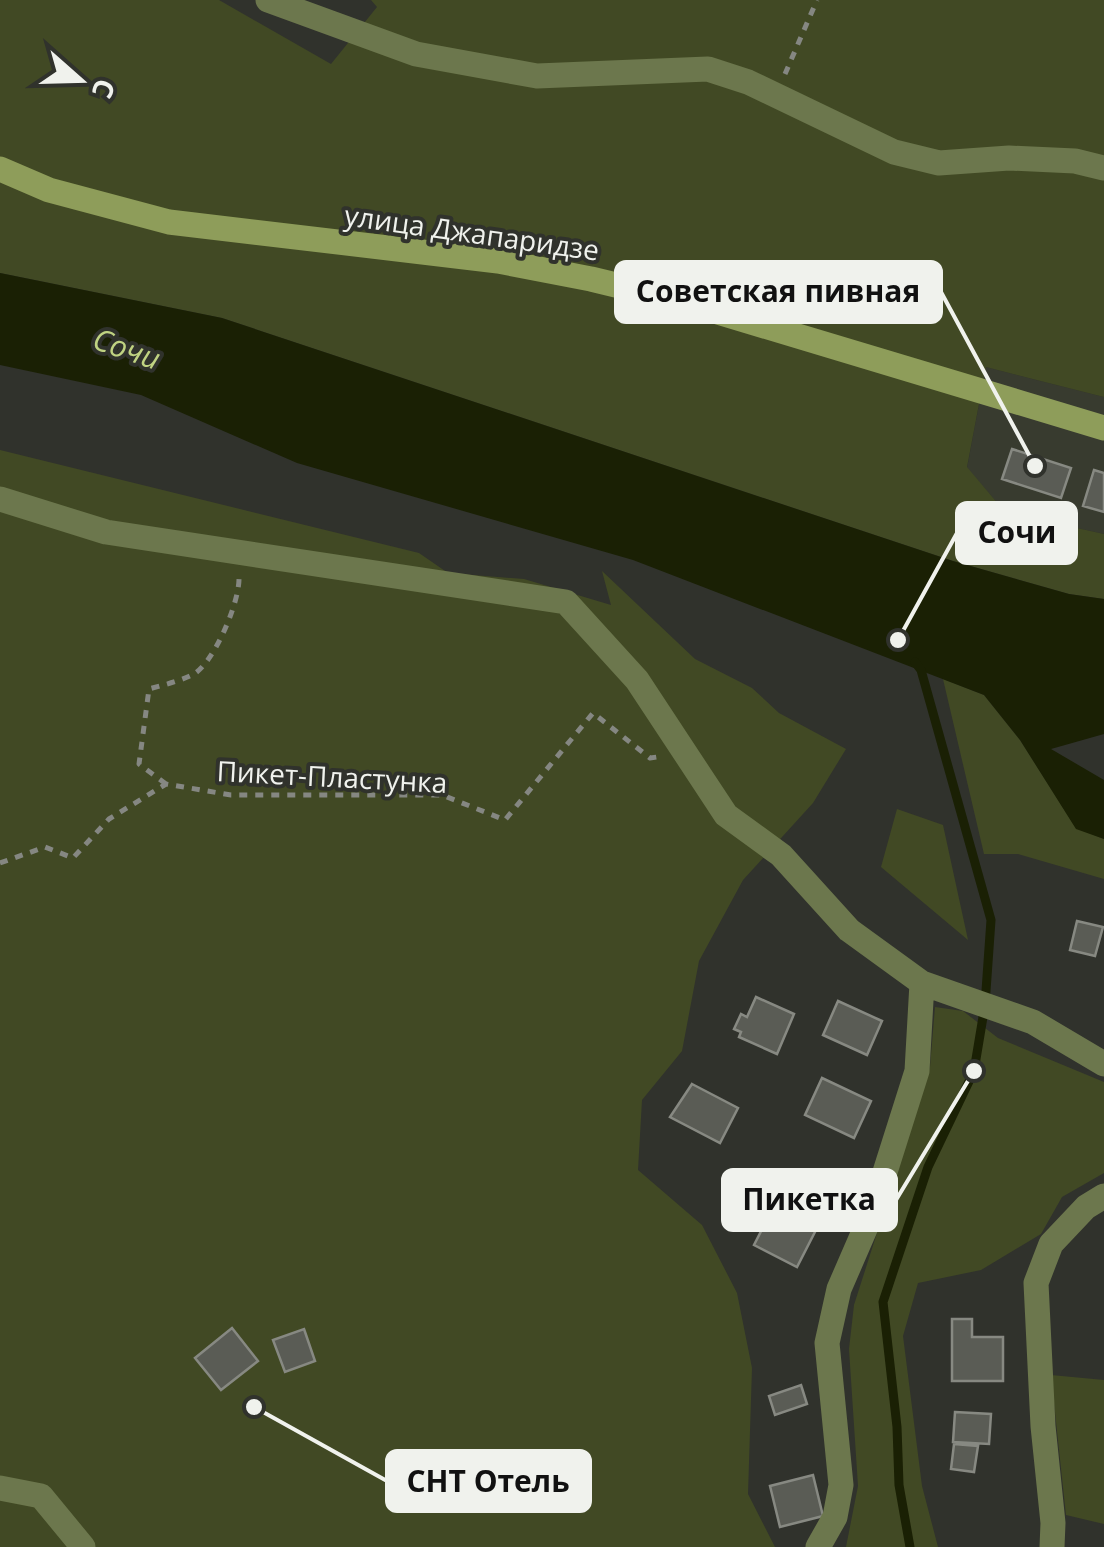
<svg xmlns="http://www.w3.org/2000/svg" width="1104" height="1547" font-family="'Open Sans',sans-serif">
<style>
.built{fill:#383b2f}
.green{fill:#414924}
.water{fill:#1a2004}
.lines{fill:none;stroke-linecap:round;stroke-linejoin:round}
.stream{stroke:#1a2004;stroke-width:9}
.building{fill:#5a5c55;stroke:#878982;stroke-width:2.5}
.path{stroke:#858782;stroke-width:5;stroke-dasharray:8 8;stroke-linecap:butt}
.street{stroke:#6c774d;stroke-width:25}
.secondary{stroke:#8e9d5a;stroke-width:25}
.labels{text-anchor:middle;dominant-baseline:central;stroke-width:8;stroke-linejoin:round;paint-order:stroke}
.street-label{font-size:28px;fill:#f0f2ed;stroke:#30322c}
.water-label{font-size:30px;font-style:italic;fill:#c0d382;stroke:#30322c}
.leader{fill:none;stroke:#f0f2ed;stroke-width:4}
.callout-dot{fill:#f0f2ed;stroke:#30322c;stroke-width:4}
.callout{fill:#f0f2ed;stroke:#f0f2ed;stroke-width:4}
.callout-label{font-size:30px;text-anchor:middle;font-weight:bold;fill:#111}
</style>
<rect width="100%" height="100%" fill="#30322c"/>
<path class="built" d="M 986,367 L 1104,397 L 1104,534 L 1005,512 L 967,468 Z"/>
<path class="green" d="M 0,0 L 219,0 L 331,64 L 377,7 L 371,0 L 1104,0 L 1104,397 L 986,367 L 967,467 L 1005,512 L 1104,534 L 1104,599 L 1069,594 L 953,561 L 222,318 L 0,273 Z
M 0,450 L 419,553 L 448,573 L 524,579 L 611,605 L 602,571 L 695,659 L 752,688 L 779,713 L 846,749 L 813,803 L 743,880 L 699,961 L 682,1051 L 642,1100 L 638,1170 L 702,1225 L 737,1293 L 752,1368 L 748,1494 L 775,1547 L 0,1547 Z
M 943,679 L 984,695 L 1020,740 L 1076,828 L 1104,839 L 1104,879 L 1018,854 L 984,854 Z
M 897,809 L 943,825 L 968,940 L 881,867 Z
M 935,1007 L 963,1011 L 998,1038 L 1104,1082 L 1104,1173 L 1062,1197 L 1041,1234 L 981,1270 L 918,1283 L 903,1336 L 922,1486 L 938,1547 L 846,1547 L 858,1486 L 849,1349 L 854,1305 L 930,1067 Z
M 1051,1375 L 1104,1380 L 1104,1524 L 1066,1515 Z"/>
<path class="water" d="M 0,273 L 222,318 L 953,561 L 1069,594 L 1104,599 L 1104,734 L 1051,749 L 1104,780 L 1104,839 L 1076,829 L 1020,740 L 984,695 L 633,560 L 297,463 L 141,395 L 0,365 Z"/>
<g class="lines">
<path class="stream" d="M 910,1547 L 899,1485 L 897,1427 L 883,1302 L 928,1167 L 974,1071 L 985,1005 L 991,920 L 921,670 L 915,662"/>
</g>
<path class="building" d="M 1012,449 L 1071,468 L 1061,498 L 1002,479 Z
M 1094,470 L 1104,473 L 1104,512 L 1083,506 Z
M 1077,921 L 1103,927 L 1095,956 L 1070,950 Z
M 756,997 L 794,1014 L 777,1054 L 739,1037 L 741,1032 L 734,1029 L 741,1014 L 747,1017 Z
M 838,1001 L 882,1021 L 867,1055 L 823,1035 Z
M 822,1078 L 871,1101 L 854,1138 L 805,1115 Z
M 692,1084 L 738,1108 L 720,1143 L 670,1117 Z
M 775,1204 L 818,1226 L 797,1267 L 754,1245 Z
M 952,1319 L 972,1319 L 972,1337 L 1003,1337 L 1003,1381 L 952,1381 Z
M 232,1328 L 258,1361 L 221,1390 L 195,1358 Z
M 304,1329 L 315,1361 L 285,1372 L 273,1340 Z
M 801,1385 L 807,1404 L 775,1415 L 769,1396 Z
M 955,1412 L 991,1414 L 989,1444 L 953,1442 Z
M 954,1444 L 978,1446 L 974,1472 L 951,1469 Z
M 813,1475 L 823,1516 L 780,1527 L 770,1486 Z"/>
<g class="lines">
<path class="path" d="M 785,74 L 817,0
M 166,784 L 139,764 L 149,689 C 163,685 181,681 194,674 C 215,661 240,601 239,577
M 0,863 L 45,847 L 73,858 L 109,819 L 166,784 L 231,795 L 442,795 L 505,820 L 593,713 L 650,758 L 657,757"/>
<path class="street" d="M 268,0 L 416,54 L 537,76 L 708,69 L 748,82 L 894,152 L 939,163 L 1009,158 L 1075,161 L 1104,168
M 0,499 L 106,532 L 566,602 L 637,680 L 726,815 L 781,855 L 849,930 L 922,983 L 1033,1022 L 1104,1064
M 0,1488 L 41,1496 L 83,1547
M 818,1547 L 835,1517 L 841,1485 L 827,1343 L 839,1289 L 872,1213 L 917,1071 L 922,983
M 1052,1547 L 1053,1523 L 1043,1426 L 1036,1283 L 1051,1244 L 1086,1207 L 1104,1196"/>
<path class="secondary" d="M 0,169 L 49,190 L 169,222 L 498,261 L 591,279 L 678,300 L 1104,428"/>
</g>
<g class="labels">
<g class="street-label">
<text transform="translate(472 232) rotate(8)">улица Джапаридзе</text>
<text transform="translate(332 776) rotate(3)">Пикет-Пластунка</text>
</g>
<g class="water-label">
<text transform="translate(127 348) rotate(19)">Сочи</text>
</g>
</g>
<path class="leader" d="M1035 466L941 292M898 640L957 533M974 1071L896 1200M254 1407L387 1481"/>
<g class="callout-dot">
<circle cx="1035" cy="466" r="10"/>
<circle cx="898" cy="640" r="10"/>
<circle cx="974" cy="1071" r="10"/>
<circle cx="254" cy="1407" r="10"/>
</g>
<g class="callout">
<rect x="616" y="262" width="325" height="60" rx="10"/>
<rect x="957" y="503" width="119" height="60" rx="10"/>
<rect x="723" y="1170" width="173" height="60" rx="10"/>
<rect x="387" y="1451" width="203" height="60" rx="10"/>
</g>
<g class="callout-label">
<text x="778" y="302">Советская пивная</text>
<text x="1017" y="543">Сочи</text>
<text x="809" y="1210">Пикетка</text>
<text x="488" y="1492">СНТ Отель</text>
</g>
<g transform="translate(80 80) rotate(110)" stroke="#30322c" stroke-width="8" paint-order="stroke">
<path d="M0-8L18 38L0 25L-18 38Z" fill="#f0f2ed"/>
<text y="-15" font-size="28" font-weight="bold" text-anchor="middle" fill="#f0f2ed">С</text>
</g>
</svg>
